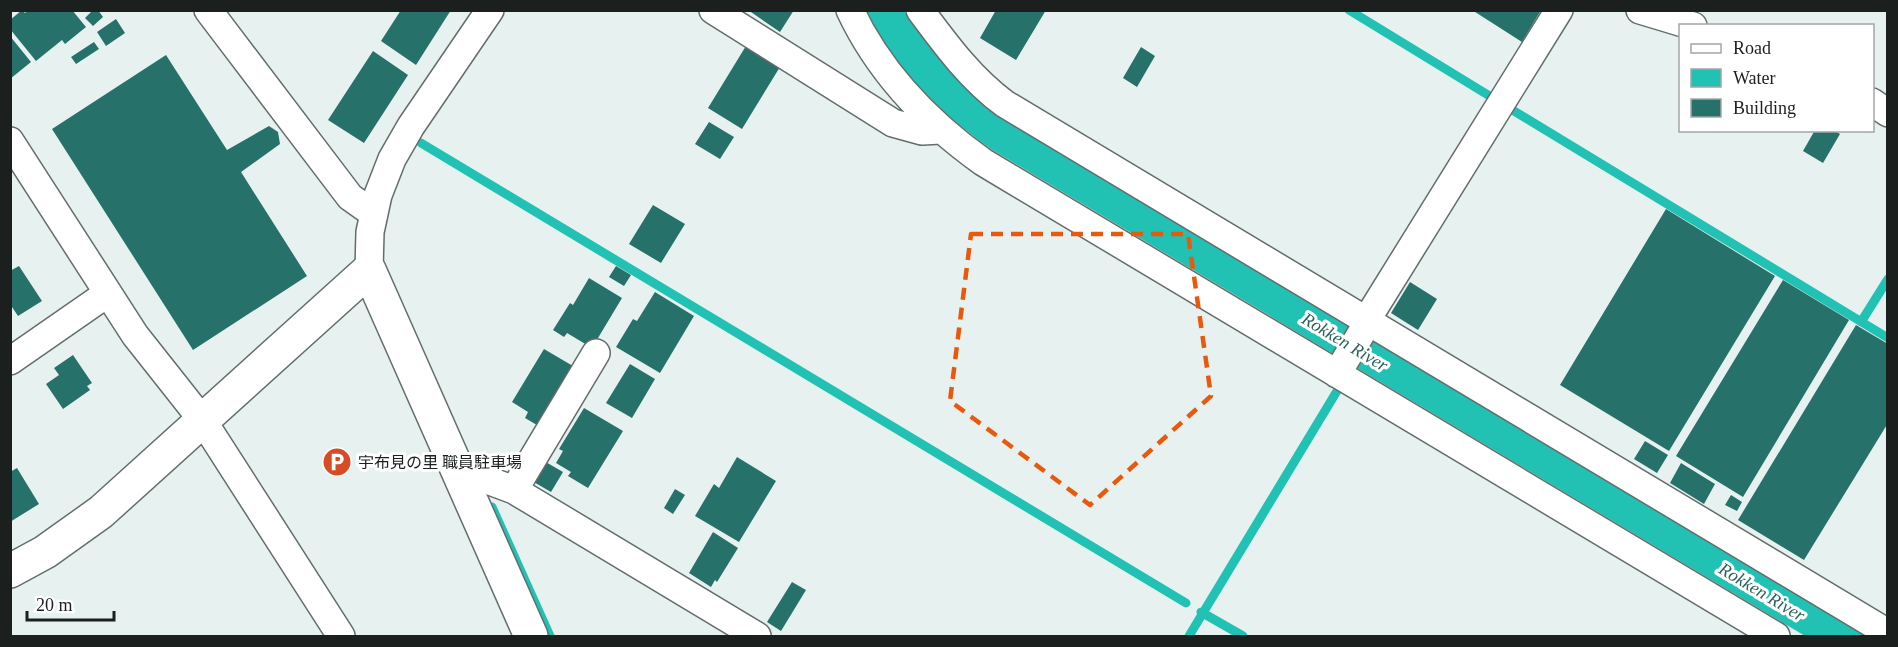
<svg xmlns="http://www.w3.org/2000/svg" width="1898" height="647" font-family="'Times New Roman','Noto Sans JP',serif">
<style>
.water{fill:#21c1b3}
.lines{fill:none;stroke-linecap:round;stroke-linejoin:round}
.stream{stroke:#21c1b3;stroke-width:9}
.building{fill:#267169}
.street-casing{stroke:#646d6c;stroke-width:30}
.secondary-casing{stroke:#646d6c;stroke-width:36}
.street{stroke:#fff;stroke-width:27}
.secondary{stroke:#fff;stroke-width:33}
.marked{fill:none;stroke:#e8590c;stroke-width:4.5;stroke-dasharray:12 8;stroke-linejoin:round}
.labels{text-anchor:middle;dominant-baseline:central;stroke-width:6;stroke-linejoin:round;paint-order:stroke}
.poi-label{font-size:16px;fill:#1b1f1e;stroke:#fff;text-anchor:start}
.water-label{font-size:18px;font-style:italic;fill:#28615b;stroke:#fff}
</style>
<rect width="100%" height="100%" fill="#e7f2f0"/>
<path class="water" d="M 867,11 L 904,11 L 959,82 L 998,115 L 1868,636 L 1805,636 L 991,149 C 940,113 894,69 867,11 Z"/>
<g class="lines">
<path class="stream" d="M 1349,10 L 1488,95
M 1509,108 L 1888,338
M 421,143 L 1186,603
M 1861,322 L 1888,279
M 492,507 L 550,636
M 1201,612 L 1243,636
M 1189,636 L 1337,391"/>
</g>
<path class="building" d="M 22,10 L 25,13 L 28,10 L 72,10 L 86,27 L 65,44 L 62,40 L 36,61 L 10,29 L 10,20 Z
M 93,10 L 98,10 L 103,17 L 93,26 L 85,18 Z
M 401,10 L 451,10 L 416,65 L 381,41 Z
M 748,10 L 794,10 L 780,32 Z
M 996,10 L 1046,10 L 1016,60 L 980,38 Z
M 1472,10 L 1541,10 L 1522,42 Z
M 116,19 L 125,33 L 106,46 L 97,32 Z
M 10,36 L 31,62 L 10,79 Z
M 749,41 L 783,62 L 742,129 L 708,108 Z
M 94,42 L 99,49 L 76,64 L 71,57 Z
M 1141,47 L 1155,56 L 1137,87 L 1123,78 Z
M 373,51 L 408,75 L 364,143 L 328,120 Z
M 166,55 L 227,150 L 269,126 L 278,132 L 280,144 L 241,172 L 307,276 L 193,350 L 52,129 Z
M 709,122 L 734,137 L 720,159 L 695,144 Z
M 1815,130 L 1834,130 L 1840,134 L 1823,163 L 1803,151 Z
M 653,205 L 685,224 L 661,263 L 629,244 Z
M 1666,209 L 1775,276 L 1669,451 L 1560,385 Z
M 19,266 L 42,301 L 18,316 L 10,304 L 10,271 Z
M 616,266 L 631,275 L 624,286 L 609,277 Z
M 589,278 L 622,298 L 592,348 L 567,333 L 564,337 L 553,330 L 570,303 L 573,305 Z
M 1783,280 L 1849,320 L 1743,497 L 1676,456 Z
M 1410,282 L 1437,299 L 1418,330 L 1391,313 Z
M 655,292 L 694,316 L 660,373 L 616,347 L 633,319 L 637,321 Z
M 1856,325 L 1888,344 L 1888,423 L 1804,560 L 1738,520 Z
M 544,349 L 578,369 L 542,428 L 525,418 L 528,412 L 512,402 Z
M 73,355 L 92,383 L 87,386 L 90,390 L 63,409 L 46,384 L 59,375 L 54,368 Z
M 630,364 L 655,379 L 632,418 L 606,403 Z
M 584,408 L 623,431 L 588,488 L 568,476 L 571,472 L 556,463 L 563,451 L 559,449 Z
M 1645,441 L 1668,455 L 1657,473 L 1634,459 Z
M 737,457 L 776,481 L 739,542 L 695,516 L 714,484 L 719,488 Z
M 544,461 L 563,472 L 551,492 L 532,481 Z
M 1681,463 L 1715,484 L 1704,504 L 1670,483 Z
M 17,468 L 39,504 L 10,522 L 10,472 Z
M 675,489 L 685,495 L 673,514 L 664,508 Z
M 1731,495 L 1742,502 L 1737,511 L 1725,505 Z
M 713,532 L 738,548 L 717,582 L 715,580 L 711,587 L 689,573 Z
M 792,582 L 806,590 L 781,631 L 767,622 Z"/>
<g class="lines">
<g class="street-casing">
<path id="street" d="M 208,10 L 350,197 L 374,214
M 713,10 L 893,123 L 922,131 L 941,130
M 850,10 C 880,74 927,122 983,162 L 1776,636
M 920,10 C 946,45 970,78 1005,104 L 1888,633
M 1640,10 L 1693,26
M 1872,102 L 1888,113
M 10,141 L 135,335 L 203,421 L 341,636
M 369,270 L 370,232 L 378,195 L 392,159 L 411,126 L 490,10
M 1366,321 L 1559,10
M 10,361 L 108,293
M 1337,374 L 1368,322
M 464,486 L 482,478 L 514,490 L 757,636
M 514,490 L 596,353"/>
</g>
<g class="secondary-casing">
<path id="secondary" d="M 10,571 L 45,552 L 101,512 L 369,270 L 531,636"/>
</g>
<use href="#street" class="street"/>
<use href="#secondary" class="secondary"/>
</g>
<path class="marked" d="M 971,234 L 1188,234 L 1211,396 L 1090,505 L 950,401 Z"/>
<defs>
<g id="parking-disc" transform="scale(1.5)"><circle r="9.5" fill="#d54c26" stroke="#fff"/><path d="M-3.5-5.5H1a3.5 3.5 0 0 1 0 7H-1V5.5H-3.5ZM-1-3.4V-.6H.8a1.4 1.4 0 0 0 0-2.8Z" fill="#fff"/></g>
</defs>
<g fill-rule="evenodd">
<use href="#parking-disc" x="337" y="462"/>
</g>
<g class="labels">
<g class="poi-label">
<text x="358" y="462">宇布見の里 職員駐車場</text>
</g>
<g class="water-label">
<text transform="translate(1345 342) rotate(31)">Rokken River</text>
<text transform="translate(1762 592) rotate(31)">Rokken River</text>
</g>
</g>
<rect width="1898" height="647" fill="none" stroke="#1b1f1e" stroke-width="24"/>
<rect x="1679" y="24" width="195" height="108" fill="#ffffff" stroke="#a4a5a5" stroke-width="1.5"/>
<rect x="1691" y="44" width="30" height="9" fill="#ffffff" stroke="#a4a5a5" stroke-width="1.5"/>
<text x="1733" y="54" font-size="18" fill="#1b1f1e">Road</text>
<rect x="1691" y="69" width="30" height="18" fill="#21c1b3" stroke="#a4a5a5" stroke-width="1.5"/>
<text x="1733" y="84" font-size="18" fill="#1b1f1e">Water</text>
<rect x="1691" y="99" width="30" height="18" fill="#267169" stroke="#a4a5a5" stroke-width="1.5"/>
<text x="1733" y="114" font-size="18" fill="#1b1f1e">Building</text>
<path d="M27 611v9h87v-9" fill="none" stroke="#1b1f1e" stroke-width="3"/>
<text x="36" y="611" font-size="18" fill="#1b1f1e" stroke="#ffffff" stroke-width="4.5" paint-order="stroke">20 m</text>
</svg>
